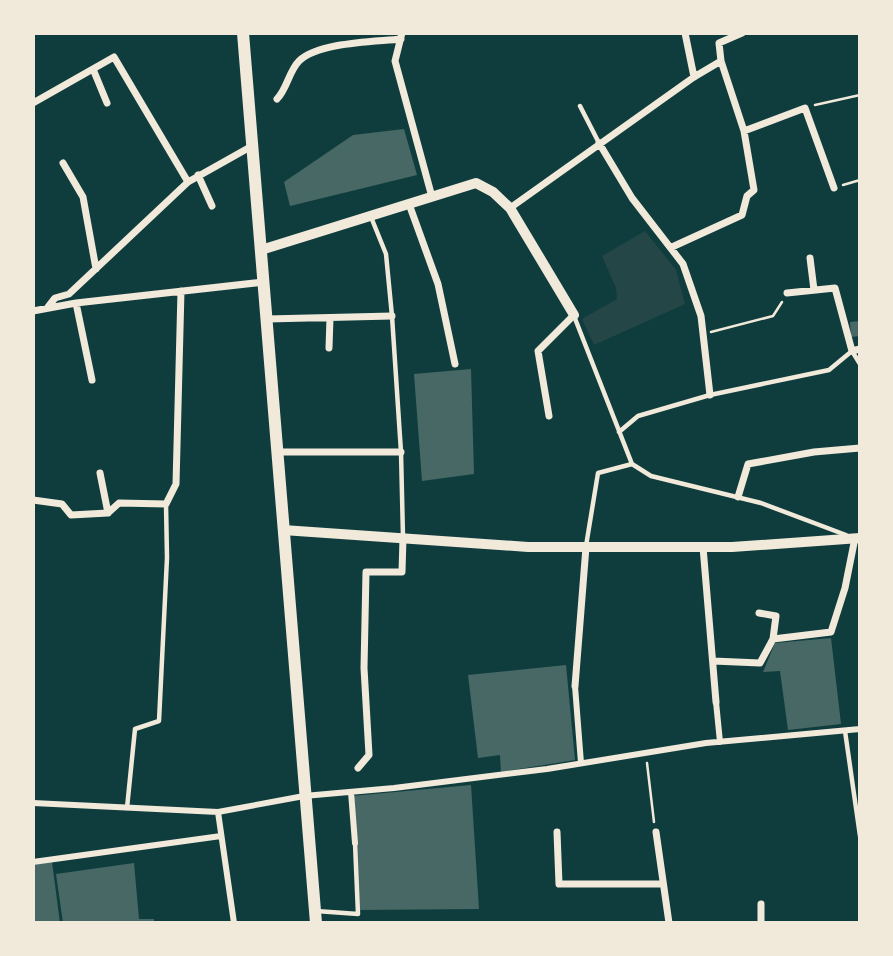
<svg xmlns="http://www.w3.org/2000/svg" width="893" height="956" font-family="Montserrat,sans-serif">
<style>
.green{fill:#244646}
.building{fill:#486865}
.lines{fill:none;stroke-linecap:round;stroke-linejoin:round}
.path{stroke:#f1e9da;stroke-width:2.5}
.service{stroke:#f1e9da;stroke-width:4.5}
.pedestrian{stroke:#f1e9da;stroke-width:6}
.minor{stroke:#f1e9da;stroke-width:7}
.tertiary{stroke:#f1e9da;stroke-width:10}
.secondary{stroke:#f1e9da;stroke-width:12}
</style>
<rect width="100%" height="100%" fill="#0f3d3e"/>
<path class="green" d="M 645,231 L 676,270 L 685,304 L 594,345 L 582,319 L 617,299 L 616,288 L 602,256 Z"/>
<path class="building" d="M 404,129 L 417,175 L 290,206 L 284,182 L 353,135 Z
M 860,321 L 860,336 L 851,337 L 850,322 Z
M 471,369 L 474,474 L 422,481 L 414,374 Z
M 831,638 L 841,724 L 788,730 L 780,671 L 763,672 L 775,643 Z
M 566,665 L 575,760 L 501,772 L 500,755 L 478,758 L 468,675 Z
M 471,785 L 479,909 L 358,910 L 352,796 Z
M 52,862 L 60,923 L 33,923 L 33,865 Z
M 134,863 L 139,919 L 154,919 L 154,923 L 63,923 L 56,874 Z"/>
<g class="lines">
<path class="path" d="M 815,105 L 860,95
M 843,185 L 860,180
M 711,332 L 773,316 L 782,302
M 647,763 L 654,822"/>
<path class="service" d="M 580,106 L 599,143
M 371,217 L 386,254 L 392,316 L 401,452 L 403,537
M 574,316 L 632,464 L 598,473 L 586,546
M 619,432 L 638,416 L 710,395 L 829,370 L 852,351 L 860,364
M 632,464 L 651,476 L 761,503 L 846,535
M 845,731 L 860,836
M 127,808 L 135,729 L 159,721 L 167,558 L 166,504
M 316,911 L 358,914 L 355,843"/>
<path class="pedestrian" d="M 575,686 L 581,763
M 716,702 L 720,742
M 351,792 L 355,843
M 33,803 L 218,812 L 304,796 L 394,788 L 547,769 L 706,743 L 860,729
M 218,812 L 234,923
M 33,862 L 221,836"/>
<path class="minor" d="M 402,33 L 395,61 L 432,197
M 685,33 L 694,77
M 93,69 L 107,103
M 277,99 C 287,89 289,71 299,61 C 319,42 374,42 401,39
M 33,103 L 114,57 L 188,182
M 744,131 L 805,108 L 834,188
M 599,143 L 632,198 L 683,264 L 701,316 L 710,395
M 63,163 L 83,197 L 96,269
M 198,175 L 212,206
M 409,204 L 438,284 L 455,364
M 510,208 L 694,77 L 721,61
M 672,247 L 742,215 L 747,196 L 754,190 L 744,131 L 721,61 L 719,43 L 742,33
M 810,258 L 814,290
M 787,293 L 835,288 L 852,351 L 860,349
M 76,303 L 92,380
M 48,307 L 55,298 L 69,294 L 188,182 L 252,146
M 33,311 L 76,303 L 264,282
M 267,319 L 392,316
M 329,348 L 330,318
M 549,416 L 538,351 L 574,315
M 278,452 L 401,452
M 100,473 L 108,513
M 738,497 L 748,464 L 814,452 L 860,448
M 33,500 L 62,504 L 71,515 L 108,513 L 119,503 L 166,504 L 176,484 L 181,291
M 703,547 L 716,702
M 759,613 L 776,616 L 773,639
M 713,661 L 760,663 L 773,639 L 831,632 L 845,588 L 855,538
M 575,686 L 586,547
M 358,768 L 369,755 L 364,668 L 366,572 L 402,572 L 403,538
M 557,832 L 559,884 L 663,884
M 656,832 L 669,923
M 761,904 L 761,923"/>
<path class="tertiary" d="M 261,250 L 476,183 L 493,192 L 510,208 L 574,315
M 283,530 L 528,547 L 732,547 L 860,538"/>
<path class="secondary" d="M 243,33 L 316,923"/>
</g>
<rect width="893" height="956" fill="none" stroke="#f1e9da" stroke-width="70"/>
</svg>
